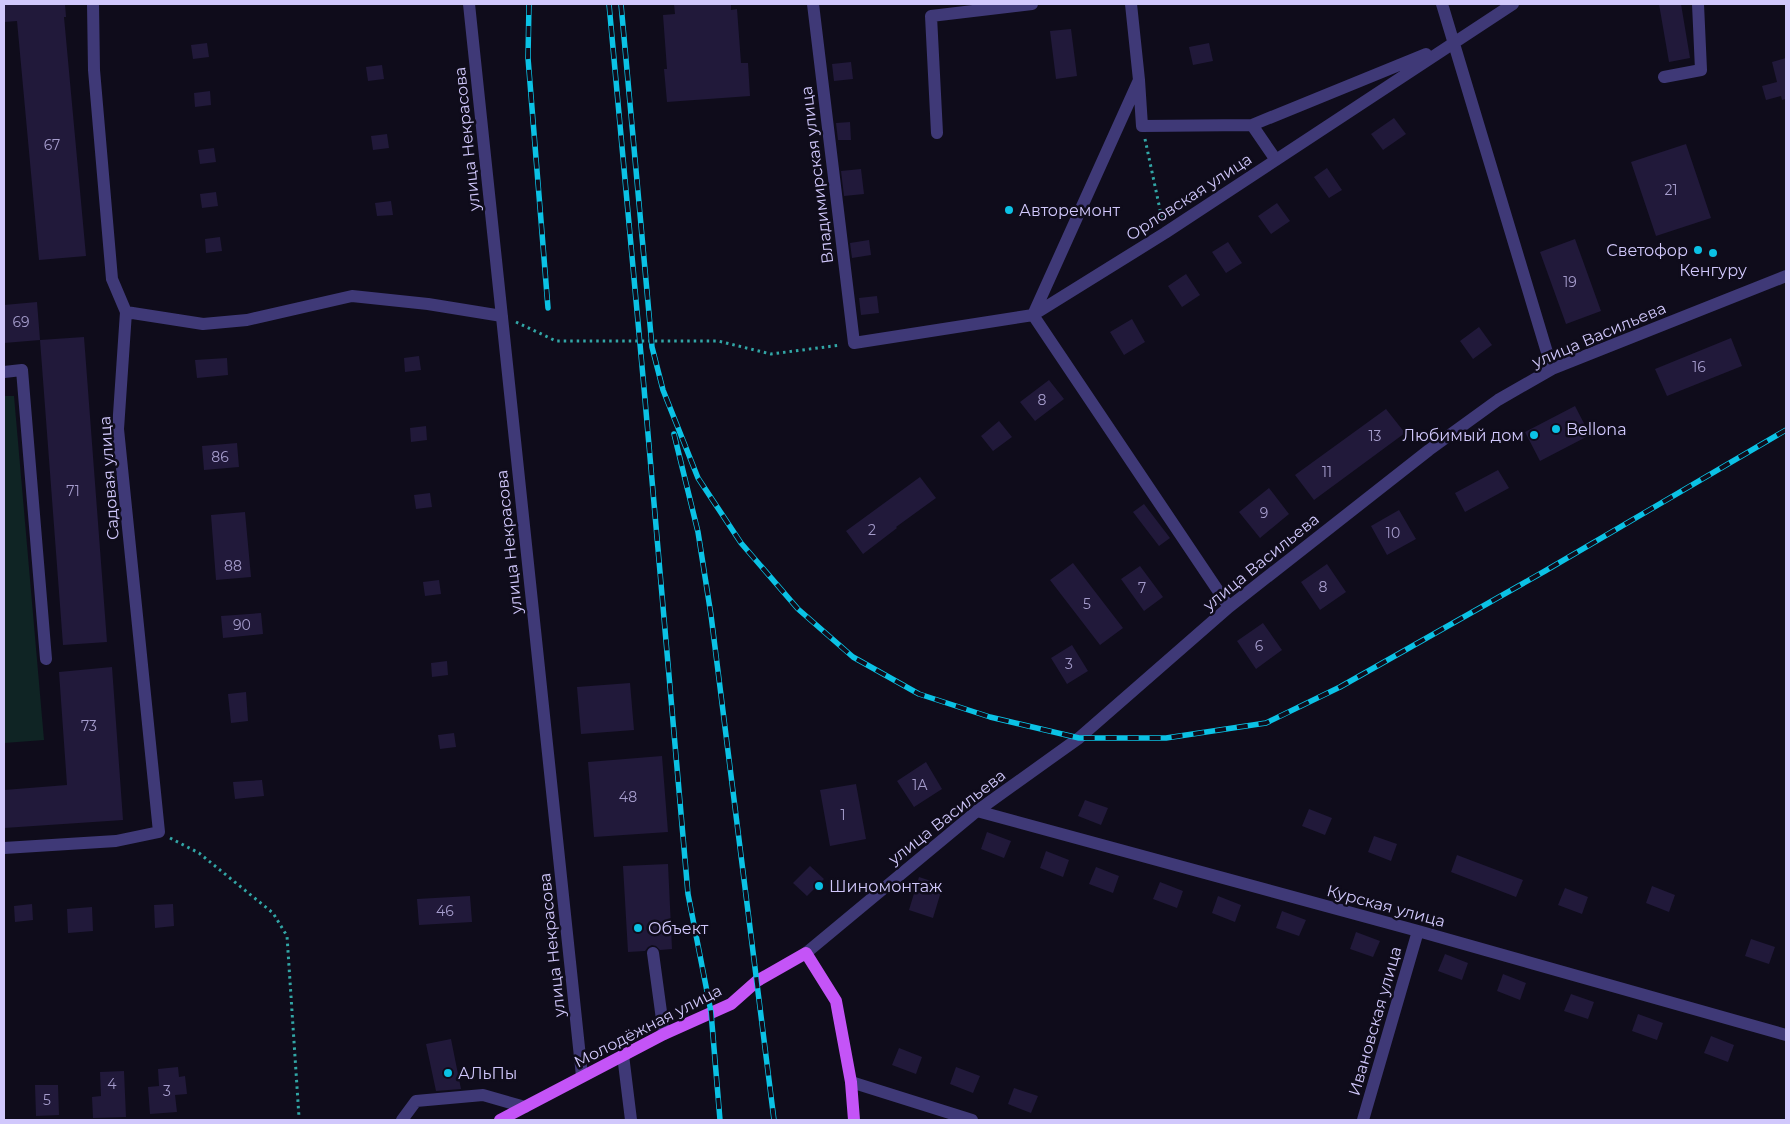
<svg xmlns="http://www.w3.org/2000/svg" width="1790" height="1124" font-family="Montserrat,sans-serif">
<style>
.green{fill:#0f2424}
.building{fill:#21193a}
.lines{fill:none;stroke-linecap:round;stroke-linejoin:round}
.path{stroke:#32a6a6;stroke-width:3;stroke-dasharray:2.5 4;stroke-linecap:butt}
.minor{stroke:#3f3977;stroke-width:12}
.major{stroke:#c454f7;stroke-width:12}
.rail-casing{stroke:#0bc2e5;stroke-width:5.5}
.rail{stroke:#0f0c1b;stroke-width:4;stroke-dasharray:11;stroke-linecap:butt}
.poi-dot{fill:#0bc2e5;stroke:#0f0c1b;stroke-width:2}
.labels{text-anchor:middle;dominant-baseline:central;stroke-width:5;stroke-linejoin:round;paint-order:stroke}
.number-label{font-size:14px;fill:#a59ccc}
.street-label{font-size:16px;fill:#d1c8fc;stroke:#0f0c1b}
.poi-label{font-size:16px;fill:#d1c8fc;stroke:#0f0c1b;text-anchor:start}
</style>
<rect width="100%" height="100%" fill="#0f0c1b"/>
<path class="green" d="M 4,396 L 14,396 L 44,740 L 4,743 Z"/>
<path class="building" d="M 4,4 L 65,4 L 66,17 L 64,17 L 86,256 L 39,260 L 17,21 L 4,22 Z
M 674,4 L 731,4 L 731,10 L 737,9 L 741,63 L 748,63 L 750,96 L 667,102 L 664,69 L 667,69 L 663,15 L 675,14 Z
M 1659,4 L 1681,4 L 1690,58 L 1669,62 Z
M 1071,29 L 1077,76 L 1056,79 L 1050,31 Z
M 207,43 L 209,57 L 193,59 L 191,45 Z
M 1209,43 L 1213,61 L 1193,65 L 1189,47 Z
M 1786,58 L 1786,99 L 1782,100 L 1781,96 L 1766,100 L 1762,86 L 1777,82 L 1772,62 Z
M 851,62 L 853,79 L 834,81 L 832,64 Z
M 382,65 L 384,79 L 368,81 L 366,67 Z
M 210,91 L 211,105 L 195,107 L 194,93 Z
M 1394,118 L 1406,134 L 1383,150 L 1371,134 Z
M 850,122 L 851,140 L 838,140 L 836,123 Z
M 387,134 L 389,148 L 373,150 L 371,136 Z
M 1686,144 L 1711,218 L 1656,236 L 1631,162 Z
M 214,148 L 216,162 L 200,164 L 198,150 Z
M 1327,168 L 1342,190 L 1329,198 L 1314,177 Z
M 861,169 L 864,194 L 844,196 L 841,171 Z
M 216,192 L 218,206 L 202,208 L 200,194 Z
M 391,201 L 393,215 L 377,216 L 375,203 Z
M 1277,203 L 1290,221 L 1271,234 L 1258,216 Z
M 220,237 L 222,251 L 206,253 L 205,239 Z
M 1575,239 L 1601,311 L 1566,324 L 1540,252 Z
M 869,240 L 871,255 L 852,258 L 850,243 Z
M 1228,242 L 1242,263 L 1226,273 L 1212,252 Z
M 1186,274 L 1200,295 L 1182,307 L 1168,286 Z
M 877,296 L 879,313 L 861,315 L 859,298 Z
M 37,302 L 40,340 L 4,343 L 4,305 Z
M 1132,319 L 1145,342 L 1124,355 L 1110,332 Z
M 1479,327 L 1492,345 L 1473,359 L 1460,341 Z
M 84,337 L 107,642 L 63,645 L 40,340 Z
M 1731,338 L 1742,366 L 1667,396 L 1655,369 Z
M 419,356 L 421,370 L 405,372 L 404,358 Z
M 227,358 L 228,375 L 197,378 L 195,360 Z
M 1049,380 L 1064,399 L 1035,421 L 1020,402 Z
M 1575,406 L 1590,435 L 1540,461 L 1525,432 Z
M 1386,409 L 1405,433 L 1314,500 L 1295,475 Z
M 999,421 L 1012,437 L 993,451 L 981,436 Z
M 426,426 L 427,440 L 411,442 L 410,428 Z
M 237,443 L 239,467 L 204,470 L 202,446 Z
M 1498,470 L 1509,488 L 1465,512 L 1455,493 Z
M 920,477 L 936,498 L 896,527 L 897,528 L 863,554 L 846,531 Z
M 1269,488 L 1289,514 L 1260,538 L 1239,512 Z
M 430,493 L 432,507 L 416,509 L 414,495 Z
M 1144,504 L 1170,538 L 1159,546 L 1133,512 Z
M 1399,510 L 1416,539 L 1387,555 L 1371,526 Z
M 245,512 L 251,577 L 216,580 L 211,515 Z
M 1073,563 L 1123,628 L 1100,645 L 1050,580 Z
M 1327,564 L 1346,592 L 1320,610 L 1301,582 Z
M 1140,566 L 1163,597 L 1144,611 L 1121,579 Z
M 439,580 L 441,594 L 425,596 L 423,582 Z
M 261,613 L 263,634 L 223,638 L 221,616 Z
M 1263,623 L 1282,650 L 1256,669 L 1237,641 Z
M 1072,645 L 1088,671 L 1067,684 L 1051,658 Z
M 447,661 L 448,675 L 432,677 L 431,663 Z
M 112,667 L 123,820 L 4,828 L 4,790 L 67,785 L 59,672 Z
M 630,683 L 634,730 L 581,734 L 577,687 Z
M 246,692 L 248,721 L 231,723 L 228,694 Z
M 454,733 L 456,747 L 440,749 L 438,735 Z
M 662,756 L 668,832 L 594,837 L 588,762 Z
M 926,762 L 942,789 L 914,807 L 897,781 Z
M 262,780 L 264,796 L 235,799 L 233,782 Z
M 856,784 L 866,839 L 830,846 L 820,790 Z
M 1085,800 L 1108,808 L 1101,825 L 1078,816 Z
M 1309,809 L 1332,818 L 1325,835 L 1302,826 Z
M 987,832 L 1011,841 L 1004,858 L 981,849 Z
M 1374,836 L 1397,844 L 1391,861 L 1368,852 Z
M 1046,851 L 1069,860 L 1063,877 L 1040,868 Z
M 1457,855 L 1523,880 L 1516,897 L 1451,872 Z
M 668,864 L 672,949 L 660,950 L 656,946 L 652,945 L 648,947 L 645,951 L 628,952 L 623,866 Z
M 810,866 L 824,879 L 807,896 L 793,883 Z
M 1096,867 L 1119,876 L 1113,893 L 1089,884 Z
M 919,877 L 943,885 L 933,918 L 909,910 Z
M 1160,882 L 1183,891 L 1177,908 L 1153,899 Z
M 1652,886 L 1675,895 L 1669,912 L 1646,903 Z
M 1565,888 L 1588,897 L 1582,914 L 1558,905 Z
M 470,896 L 472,922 L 419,925 L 417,899 Z
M 1218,896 L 1241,905 L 1235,922 L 1212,913 Z
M 32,904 L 33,920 L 15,922 L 14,906 Z
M 173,904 L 174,926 L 155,928 L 154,905 Z
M 92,907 L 93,931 L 68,933 L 67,909 Z
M 1282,911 L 1306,920 L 1299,936 L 1276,928 Z
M 1356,932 L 1380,941 L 1373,957 L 1350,949 Z
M 1751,939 L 1775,947 L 1769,964 L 1745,956 Z
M 1445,954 L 1468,963 L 1462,980 L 1438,971 Z
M 1503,974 L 1526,983 L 1520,1000 L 1497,991 Z
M 1571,994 L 1594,1002 L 1588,1019 L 1564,1011 Z
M 1638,1014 L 1663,1023 L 1657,1040 L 1632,1031 Z
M 1711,1036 L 1734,1045 L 1728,1062 L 1704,1053 Z
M 451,1039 L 461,1089 L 436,1091 L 426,1044 Z
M 899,1048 L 922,1057 L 916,1074 L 892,1065 Z
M 178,1067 L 179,1077 L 185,1076 L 187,1094 L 175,1095 L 177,1112 L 150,1114 L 148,1087 L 159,1086 L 158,1069 Z
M 956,1067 L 980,1076 L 973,1093 L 950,1084 Z
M 124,1071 L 126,1117 L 93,1118 L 92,1097 L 101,1096 L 100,1072 Z
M 35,1085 L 58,1085 L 59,1115 L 36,1116 Z
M 1014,1088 L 1038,1096 L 1031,1113 L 1008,1104 Z"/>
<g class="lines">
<path class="path" d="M 1145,139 L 1162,219
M 516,322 L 556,341 L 718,341 L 771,354 L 841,345
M 170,838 L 199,853 L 273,913 L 287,936 L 299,1117"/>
<path class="minor" d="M 469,4 L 582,1076
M 813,4 L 854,343 L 1033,315 L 1165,233 L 1513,4
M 1131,4 L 1139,80
M 1442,4 L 1552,369
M 1664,77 L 1701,70 L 1698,4
M 1252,125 L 1276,160
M 937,133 L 931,16 L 1032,4
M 126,312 L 203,324 L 247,320 L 352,296 L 428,304 L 502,316
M 4,372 L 22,370 L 46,659
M 1229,607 L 1033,315 L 1139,80 L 1142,126 L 1252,125 L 1426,54
M 977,811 L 1418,931 L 1786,1035
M 4,848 L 116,841 L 159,832 L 118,429 L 126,312 L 112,279 L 94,70 L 93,4
M 653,953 L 664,1034
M 806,953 L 977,811 L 1079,738 L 1229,607 L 1429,450 L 1498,400 L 1552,369 L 1786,276
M 623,1055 L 631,1120
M 851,1082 L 972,1120
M 402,1120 L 416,1101 L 483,1095 L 525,1107
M 1363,1120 L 1418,931"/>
<path class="major" d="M 500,1120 L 664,1034 L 731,1004 L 757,981 L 806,953 L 836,1001 L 851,1082 L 854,1120"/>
<g class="rail-casing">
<path id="rail" d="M 529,4 L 528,58 L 548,308
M 609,4 L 644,388 L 688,894 L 711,1012 L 720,1120
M 621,4 L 652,347 L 663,390 L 698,478 L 741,543 L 798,609 L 853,657 L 919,694 L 990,717 L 1079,738 L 1166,738 L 1266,723 L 1340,687 L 1545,571 L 1786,430
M 674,434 L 698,532 L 711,615 L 774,1120"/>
</g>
<use href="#rail" class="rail"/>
</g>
<g class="poi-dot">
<circle cx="1009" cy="210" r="5"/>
<circle cx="1698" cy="250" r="5"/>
<circle cx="1713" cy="253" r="5"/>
<circle cx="1556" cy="429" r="5"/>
<circle cx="1534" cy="435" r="5"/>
<circle cx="819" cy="886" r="5"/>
<circle cx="638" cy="928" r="5"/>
<circle cx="448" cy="1073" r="5"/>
</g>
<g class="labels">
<g class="number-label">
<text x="52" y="145">67</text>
<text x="1671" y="190">21</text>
<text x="1570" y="282">19</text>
<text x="21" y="322">69</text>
<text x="1699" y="367">16</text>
<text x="1042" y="400">8</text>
<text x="1375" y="436">13</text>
<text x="220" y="457">86</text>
<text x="1327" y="472">11</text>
<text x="73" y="491">71</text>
<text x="1264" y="513">9</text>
<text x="872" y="530">2</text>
<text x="1393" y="533">10</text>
<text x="233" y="566">88</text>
<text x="1323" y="587">8</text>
<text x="1142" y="588">7</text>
<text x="1087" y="604">5</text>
<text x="242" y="625">90</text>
<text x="1259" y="646">6</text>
<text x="1069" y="664">3</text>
<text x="89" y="726">73</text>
<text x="920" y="785">1А</text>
<text x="628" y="797">48</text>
<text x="843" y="815">1</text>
<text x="445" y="911">46</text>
<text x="112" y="1084">4</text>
<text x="167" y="1091">3</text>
<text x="47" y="1100">5</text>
</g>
<g class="street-label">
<text transform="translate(467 139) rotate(-96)">улица Некрасова</text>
<text transform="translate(817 175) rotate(-97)">Владимирская улица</text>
<text transform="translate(1189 197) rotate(-33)">Орловская улица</text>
<text transform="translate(1599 335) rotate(-23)">улица Васильева</text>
<text transform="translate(109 478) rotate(-94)">Садовая улица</text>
<text transform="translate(509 542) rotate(-96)">улица Некрасова</text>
<text transform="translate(1261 562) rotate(-39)">улица Васильева</text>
<text transform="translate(947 817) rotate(-38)">улица Васильева</text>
<text transform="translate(1386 906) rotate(15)">Курская улица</text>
<text transform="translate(552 945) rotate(-96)">улица Некрасова</text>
<text transform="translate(1375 1021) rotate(-74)">Ивановская улица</text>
<text transform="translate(648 1026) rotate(-27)">Молодёжная улица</text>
</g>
<g class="poi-label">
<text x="1019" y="210">Авторемонт</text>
<text x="1688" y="250" text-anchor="end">Светофор</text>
<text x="1713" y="270" text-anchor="middle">Кенгуру</text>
<text x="1566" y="429">Bellona</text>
<text x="1524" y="435" text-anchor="end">Любимый дом</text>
<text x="829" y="886">Шиномонтаж</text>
<text x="648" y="928">Объект</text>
<text x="458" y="1073">АЛьПы</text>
</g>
</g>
<rect width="1790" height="1124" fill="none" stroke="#d1c8fc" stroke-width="10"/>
</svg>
